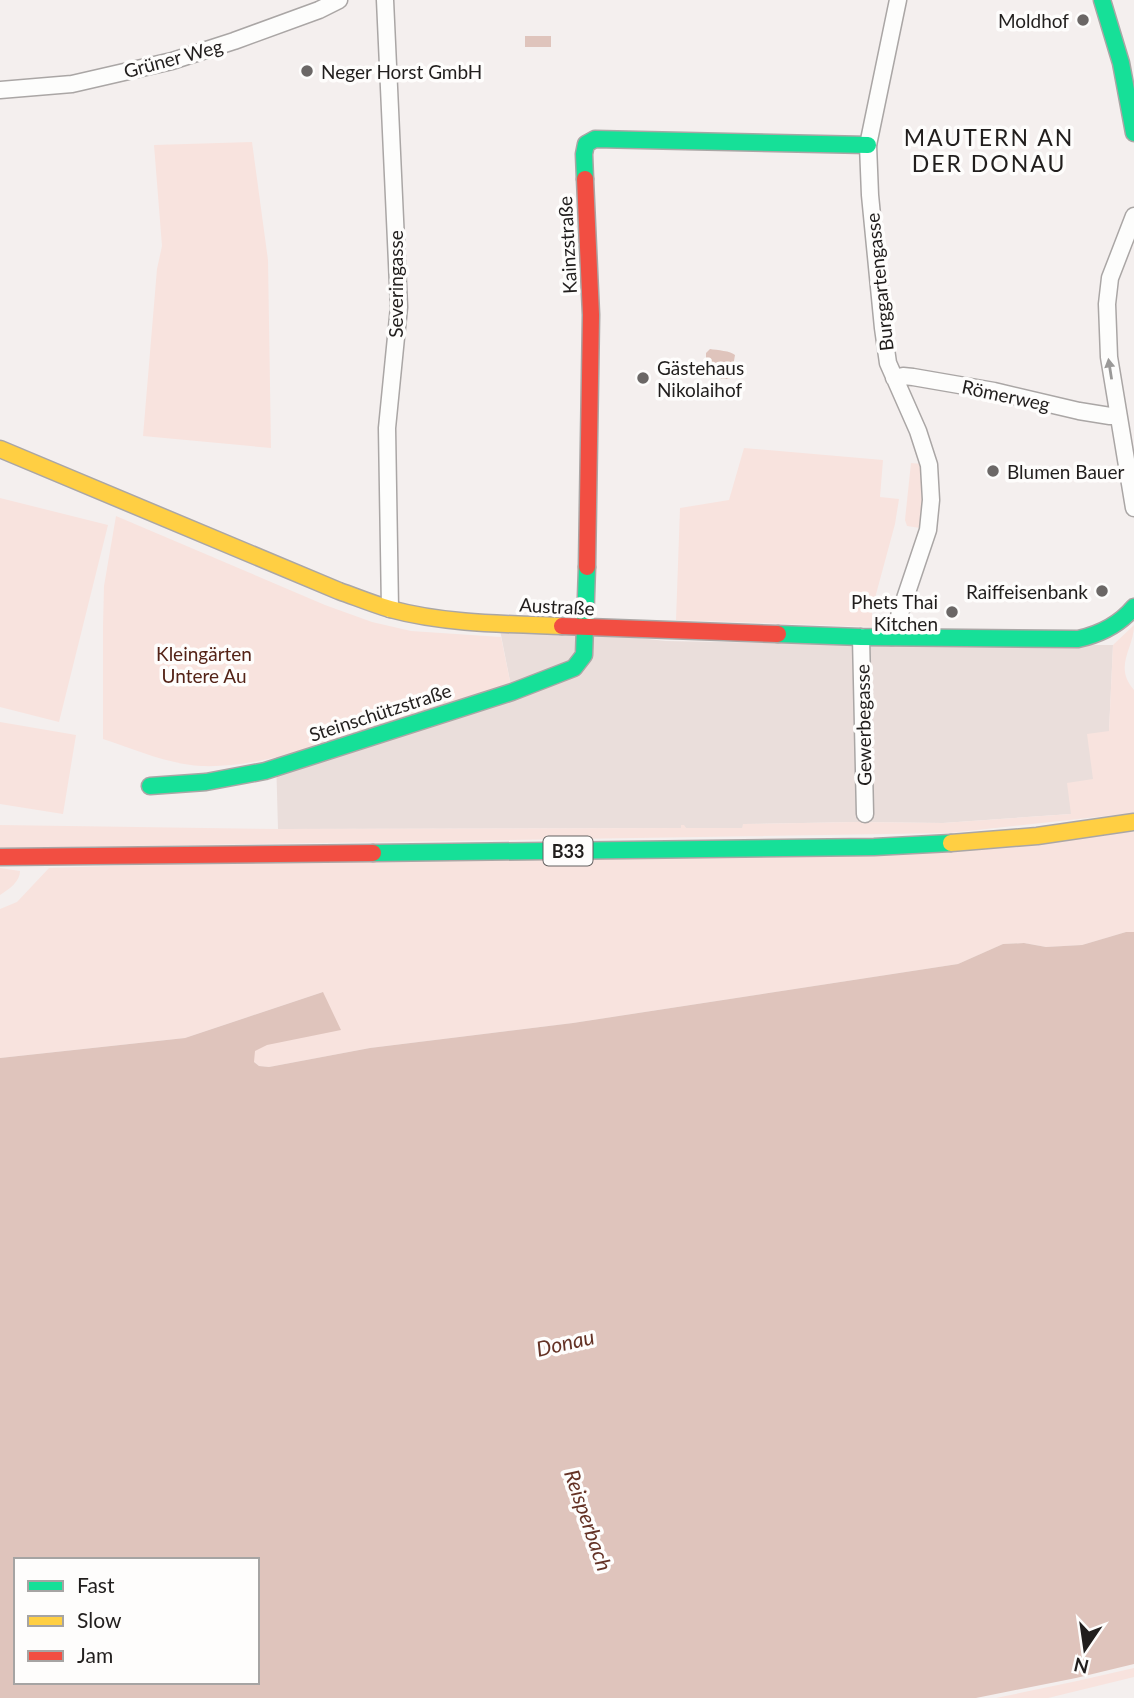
<svg xmlns="http://www.w3.org/2000/svg" width="1134" height="1698" font-family="Lato,sans-serif">
<style>
.built{fill:#eadedb}
.green{fill:#f8e3de}
.water{fill:#dfc4bc;fill-rule:evenodd}
.lines{fill:none;stroke-linecap:round;stroke-linejoin:round}
.street-casing{stroke:#aaa6a5;stroke-width:19}
.fast-casing{stroke:#aaa6a5;stroke-width:19}
.slow-casing{stroke:#aaa6a5;stroke-width:19}
.jam-casing{stroke:#aaa6a5;stroke-width:19}
.street{stroke:#fdfdfc;stroke-width:16}
.fast{stroke:#16e098;stroke-width:16}
.slow{stroke:#ffcf43;stroke-width:16}
.jam{stroke:#f24e42;stroke-width:16}
.oneway{fill:#9a9998}
.poi-dot{fill:#6b6766;stroke:#fefdfc;stroke-width:2.5}
.labels{text-anchor:middle;dominant-baseline:central;stroke-width:7;stroke-linejoin:round;paint-order:stroke}
.shield{fill:#fefdfc;stroke:#636160;stroke-width:2}
.shield-label{font-size:18px;font-weight:bold;fill:#211e1d}
.poi-label{font-size:19px;fill:#211e1d;stroke:#fefdfc;text-anchor:end}
.street-label{font-size:19px;fill:#211e1d;stroke:#fefdfc}
.park-label{font-size:19px;fill:#542317;stroke:#fefdfc}
.water-label{font-size:21px;font-style:italic;fill:#643225;stroke:#fefdfc}
.quarter-label{font-size:23px;letter-spacing:2px;fill:#211e1d;stroke:#fefdfc}
</style>
<rect width="100%" height="100%" fill="#f4efee"/>
<path class="built" d="M 500,630 L 621,636 L 666,641 L 882,645 L 1113,645 L 1109,731 L 1093,779 L 1071,814 L 943,823 L 856,822 L 744,824 L 743,828 L 686,828 L 681,825 L 681,828 L 278,829 L 276,757 L 511,686 Z"/>
<path class="green" d="M 252,142 L 268,260 L 271,448 L 143,436 L 157,269 L 162,246 L 154,145 Z
M 744,448 L 883,460 L 880,497 L 899,499 L 895,524 L 872,609 L 872,621 L 877,627 L 676,620 L 680,508 L 729,500 Z
M 911,463 L 922,464 L 924,494 L 920,528 L 907,526 L 905,520 Z
M 0,498 L 108,525 L 59,722 L 0,707 Z
M 116,516 L 325,605 L 372,622 L 411,631 L 501,637 L 511,686 C 460,702 408,717 357,733 C 306,749 255,768 201,766 C 167,764 134,749 103,739 L 103,626 L 104,586 Z
M 1134,625 C 1134,649 1113,666 1134,690 L 1134,813 L 950,833 L 0,848 L 0,825 L 278,829 L 681,828 L 681,825 L 684,825 L 686,828 L 742,828 L 743,824 L 856,822 L 943,823 L 1071,814 L 1067,783 L 1093,779 L 1087,734 L 1109,731 L 1113,645 Z
M 0,722 L 76,735 L 63,814 L 0,804 Z
M 1134,832 L 1134,932 L 1126,932 L 1082,945 L 1046,947 L 1024,943 L 1003,944 L 958,964 L 573,1023 L 370,1048 L 269,1067 L 259,1066 L 253,1061 L 254,1051 L 266,1045 L 323,992 L 185,1038 L 0,1058 L 0,909 L 17,902 L 49,868 Z
M 0,868 L 20,871 C 20,882 9,889 0,895 Z
M 1134,1668 L 1134,1677 L 1048,1698 L 996,1698 L 1077,1681 Z"/>
<path class="water" d="M 525,36 L 551,36 L 551,47 L 525,47 Z
M 710,349 C 717,350 731,351 735,355 L 731,378 C 725,381 711,377 706,372 L 706,353 Z
M 1126,932 L 1134,932 L 1134,1664 L 1076,1678 L 976,1698 L 0,1698 L 0,1058 L 185,1038 L 323,992 L 341,1030 L 267,1045 L 255,1051 L 254,1062 L 259,1066 L 269,1067 L 370,1048 L 573,1023 L 958,964 L 1003,944 L 1024,943 L 1046,947 L 1082,945 ZM 16,1560 L 257,1560 L 257,1682 L 16,1682 Z"/>
<g class="lines">
<g class="street-casing">
<path id="street" d="M 385,0 L 399,307 L 387,428 L 390,609
M 0,90 L 72,84 L 172,61 L 234,41 L 319,10 L 339,0
M 1134,216 L 1110,278 L 1107,304 L 1109,357 L 1134,508
M 894,378 L 903,376 L 913,377 L 994,391 L 1079,411 L 1110,416 L 1118,415
M 861,637 L 865,814
M 892,637 L 928,530 L 931,500 L 929,465 L 918,431 L 888,363 L 883,328 L 870,195 L 868,145 L 898,0"/>
</g>
<g class="fast-casing">
<path id="fast" d="M 1102,0 L 1121,63 L 1134,133
M 585,179 L 584,154 L 586,144 L 595,139 L 868,145
M 778,634 L 861,637 L 1078,639 C 1101,634 1119,625 1134,607
M 150,786 L 206,782 L 265,771 L 512,692 L 574,668 L 584,655 L 587,567
M 373,853 L 874,847 L 951,843"/>
</g>
<g class="slow-casing">
<path id="slow" d="M 0,449 L 339,591 C 356,597 373,604 390,609 C 445,624 506,624 562,626
M 951,843 L 1037,836 L 1134,822"/>
</g>
<g class="jam-casing">
<path id="jam" d="M 585,179 L 591,315 L 587,567
M 562,626 L 778,634
M 0,857 L 373,853"/>
</g>
<use href="#street" class="street"/>
<use href="#fast" class="fast"/>
<use href="#slow" class="slow"/>
<use href="#jam" class="jam"/>
</g>
<defs><path id="oneway-solid" d="M-6-.8H1V-3.2L6.5 0L1 3.2V.8H-6Z" transform="scale(1.75)"/></defs>
<use class="oneway" href="#oneway-solid" transform="translate(1110 369) rotate(-99)"/>
<g class="poi-dot">
<circle cx="1083" cy="20" r="7"/>
<circle cx="307" cy="71" r="7"/>
<circle cx="643" cy="378" r="7"/>
<circle cx="993" cy="471" r="7"/>
<circle cx="1102" cy="591" r="7"/>
<circle cx="952" cy="612" r="7"/>
</g>
<g class="labels">
<rect class="shield" x="543.5" y="836.5" width="49" height="29" rx="5"/>
<g class="shield-label">
<text x="568" y="851">B33</text>
</g>
<g class="poi-label">
<text x="1069" y="20">Moldhof</text>
<text x="321" y="71" text-anchor="start">Neger Horst GmbH</text>
<text x="657" y="367" text-anchor="start">Gästehaus<tspan x="657" dy="22">Nikolaihof</tspan></text>
<text x="1007" y="471" text-anchor="start">Blumen Bauer</text>
<text x="1088" y="591">Raiffeisenbank</text>
<text x="938" y="601">Phets Thai<tspan x="938" dy="22">Kitchen</tspan></text>
</g>
<g class="street-label">
<text transform="translate(173 58) rotate(-15)">Grüner Weg</text>
<text transform="translate(567 245) rotate(-93)">Kainzstraße</text>
<text transform="translate(879 282) rotate(-96)">Burggartengasse</text>
<text transform="translate(395 284) rotate(-90)">Severingasse</text>
<text transform="translate(1006 395) rotate(12)">Römerweg</text>
<text transform="translate(557 606) rotate(3)">Austraße</text>
<text transform="translate(380 712) rotate(-18)">Steinschützstraße</text>
<text transform="translate(863 725) rotate(-91)">Gewerbegasse</text>
</g>
<g class="park-label">
<text x="204" y="653">Kleingärten<tspan x="204" dy="22">Untere Au</tspan></text>
</g>
<g class="water-label">
<text transform="translate(565 1342) rotate(-13)">Donau</text>
<text transform="translate(589 1520) rotate(71)">Reisperbach</text>
</g>
<g class="quarter-label">
<text x="989" y="137">MAUTERN AN<tspan x="989" dy="26">DER DONAU</tspan></text>
</g>
</g>
<rect x="14" y="1558" width="245" height="126" fill="#fefdfc" stroke="#a6a4a3" stroke-width="2"/>
<rect x="28" y="1581" width="35" height="10" fill="#16e098" stroke="#a6a4a3" stroke-width="2"/>
<text x="77" y="1593" font-size="21" fill="#211e1d">Fast</text>
<rect x="28" y="1616" width="35" height="10" fill="#ffcf43" stroke="#a6a4a3" stroke-width="2"/>
<text x="77" y="1628" font-size="21" fill="#211e1d">Slow</text>
<rect x="28" y="1651" width="35" height="10" fill="#f24e42" stroke="#a6a4a3" stroke-width="2"/>
<text x="77" y="1663" font-size="21" fill="#211e1d">Jam</text>
<g transform="translate(1085 1649) rotate(193)" stroke="#fefdfc" stroke-width="5" paint-order="stroke">
<path d="M0-5L12 26L0 18L-12 26Z" fill="#211e1d"/>
<text y="-10" font-size="19" font-weight="bold" text-anchor="middle" fill="#211e1d">N</text>
</g>
</svg>
